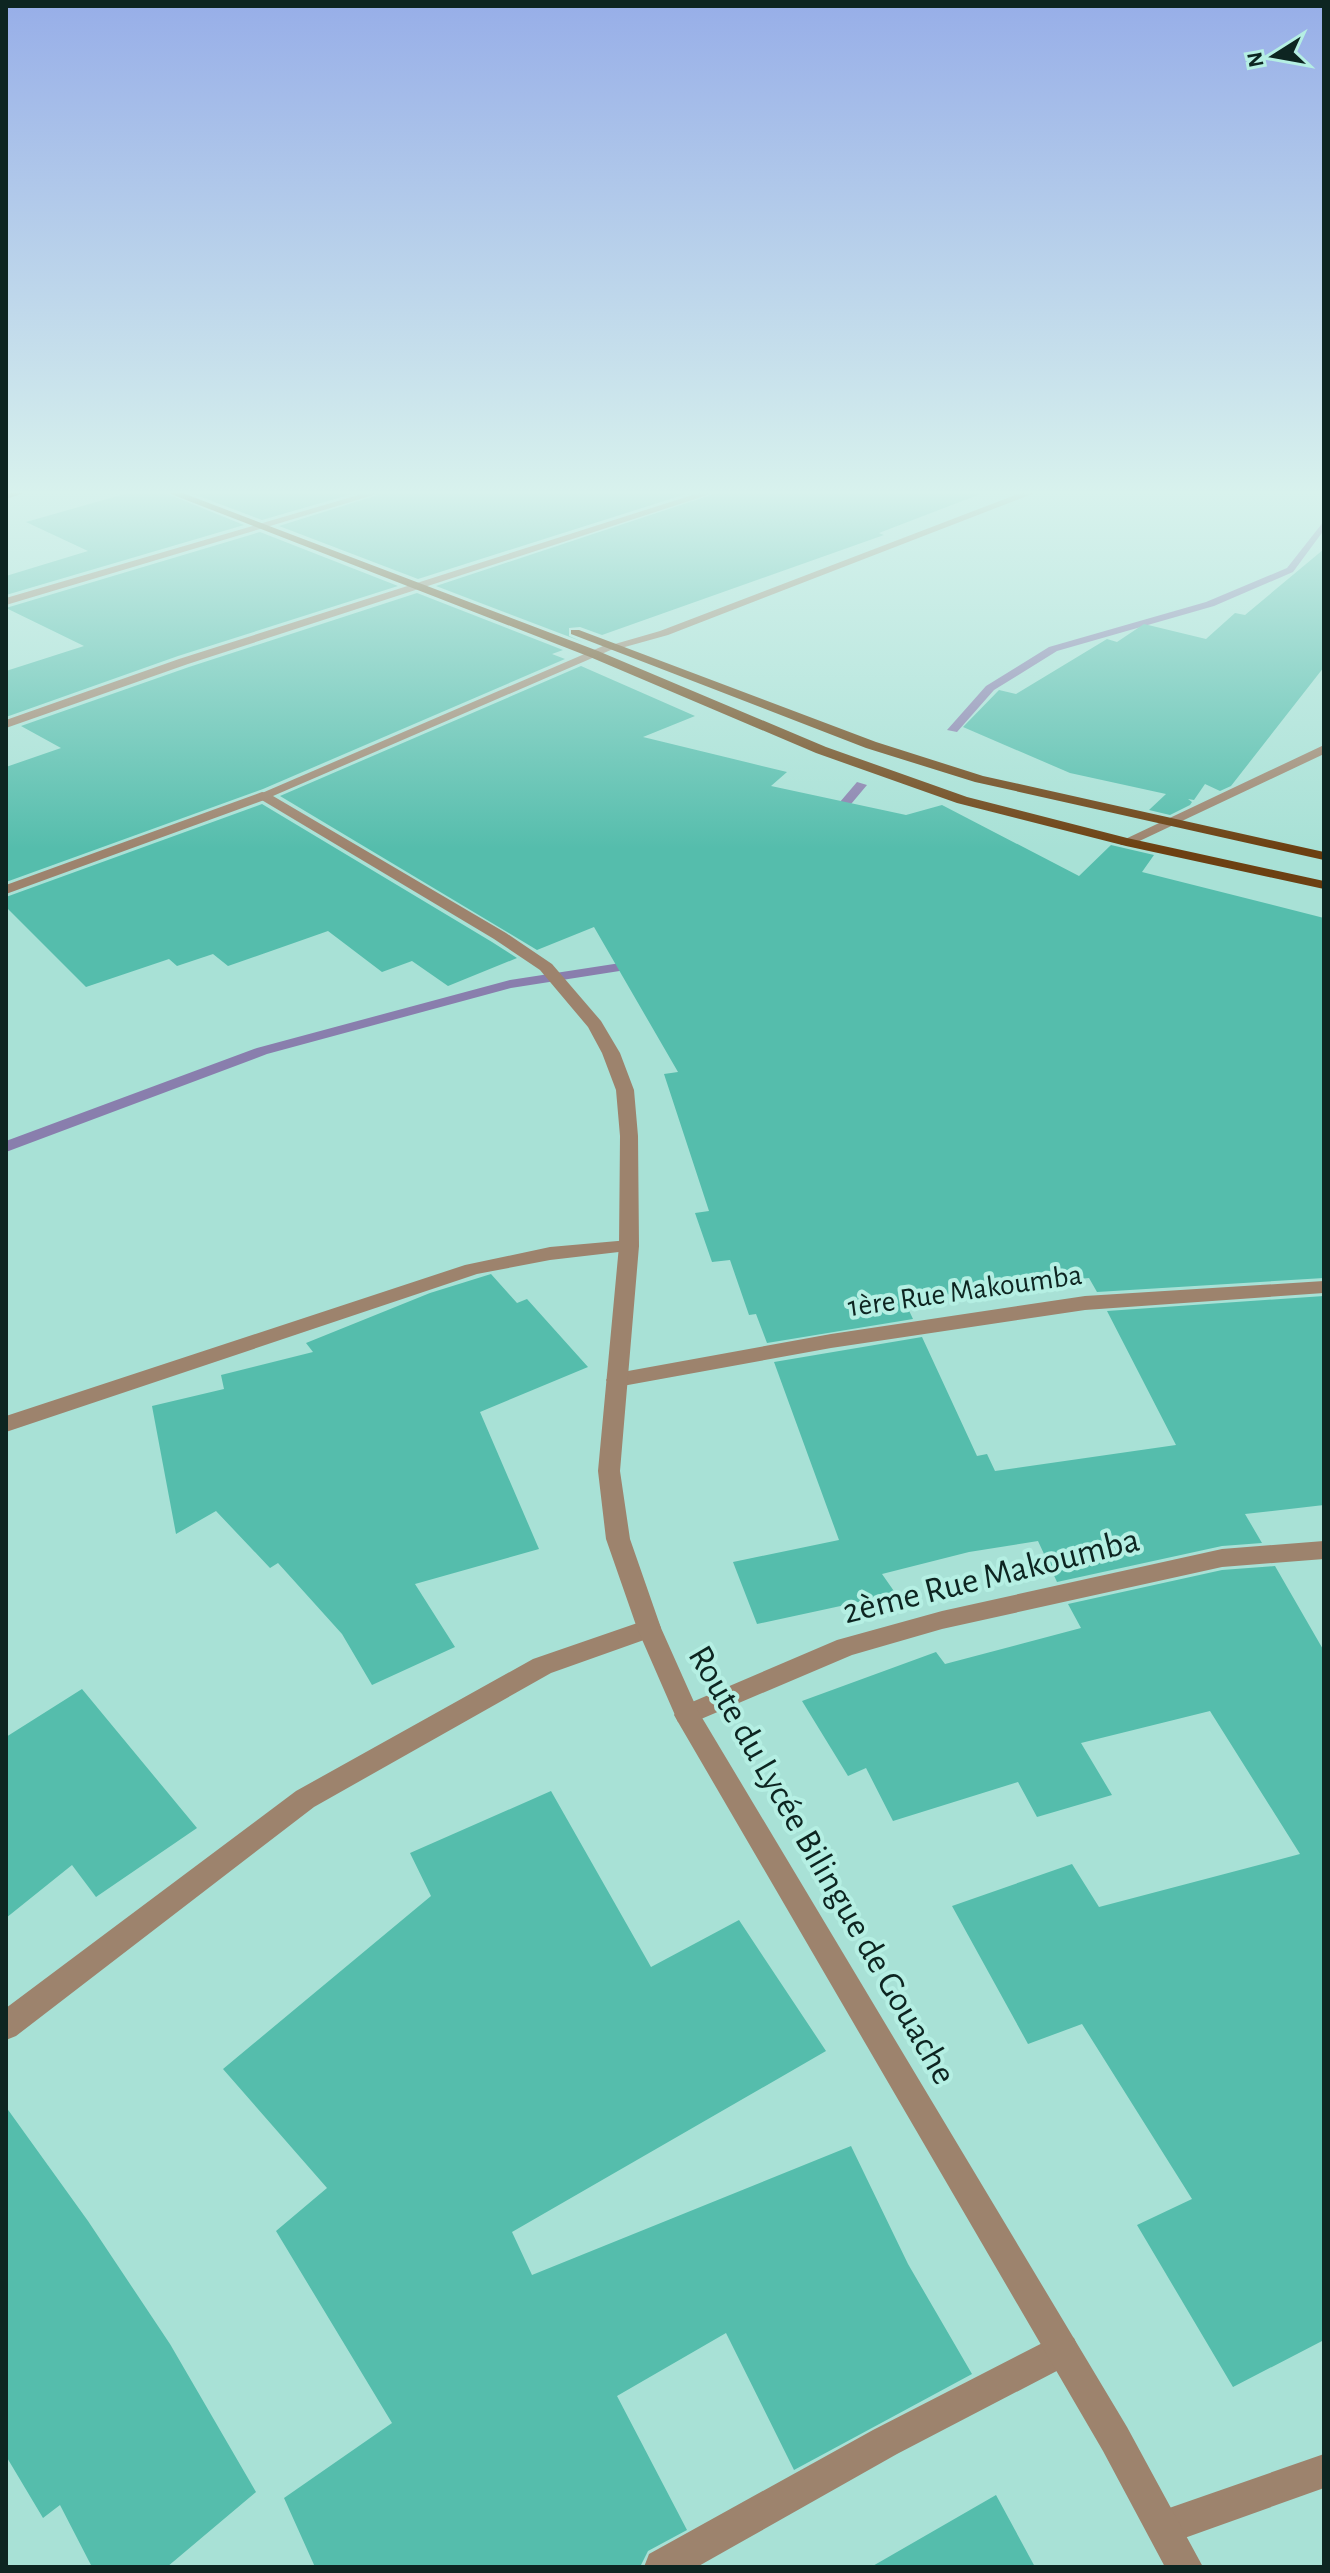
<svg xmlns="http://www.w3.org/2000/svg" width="1330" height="2573" font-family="'Alegreya Sans',sans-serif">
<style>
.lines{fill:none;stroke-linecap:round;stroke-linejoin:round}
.stream{fill:#897ead;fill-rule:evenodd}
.building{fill:#55bdac}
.minor{fill:#9d836d;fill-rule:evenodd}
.tertiary{fill:#9d836d;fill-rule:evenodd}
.primary{fill:#6c4012;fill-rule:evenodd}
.trunk{fill:#603609;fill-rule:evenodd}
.labels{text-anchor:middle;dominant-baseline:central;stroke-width:8;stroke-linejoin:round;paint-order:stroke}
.street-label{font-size:30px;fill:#0d2521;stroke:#b5efe3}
.near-street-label{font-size:36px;fill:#0d2521;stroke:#b5efe3}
</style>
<rect width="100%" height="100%" fill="#a8e1d6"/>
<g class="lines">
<path class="stream" d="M 1324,521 L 1324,530 L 1293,572 L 1214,606 L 1057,651 L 994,690 L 957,732 L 947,730 L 986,686 L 1049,647 L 1206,602 L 1287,568 Z
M 857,782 L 867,785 L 836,822 L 828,822 L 828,816 Z
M 640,960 L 645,961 L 645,967 L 511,988 L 267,1054 L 6,1152 L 6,1141 L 257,1048 L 510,980 Z"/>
</g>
<path class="building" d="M 142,489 L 155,489 L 244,525 L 6,595 L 6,576 L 88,551 L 26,522 Z
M 180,489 L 369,489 L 262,520 Z
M 397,489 L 702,489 L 418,579 L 279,526 Z
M 729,489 L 982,489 L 983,493 L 879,533 L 884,535 L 602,635 L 580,627 L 569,628 L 569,636 L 583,642 L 436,586 Z
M 260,532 L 398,586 L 178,656 L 6,717 L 6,671 L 84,646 L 6,608 Z
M 1324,549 L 1324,667 L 1231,786 L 1220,791 L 1205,784 L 1194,800 L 1188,799 L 1192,802 L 1190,805 L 1170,815 L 1149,810 L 1166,794 L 1070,773 L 963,727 L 999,690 L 1016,694 L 1107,639 L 1117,642 L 1144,624 L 1206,639 L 1235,613 L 1245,615 Z
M 417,593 L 563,650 L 552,654 L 565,659 L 263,789 L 6,882 L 6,767 L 61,748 L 21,726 L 189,667 Z
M 581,666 L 695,716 L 643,737 L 787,772 L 771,786 L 906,815 L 942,805 L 1079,876 L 1111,845 L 1154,855 L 1142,872 L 1324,918 L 1324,1278 L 1097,1292 L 1089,1278 L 1027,1284 L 904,1300 L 913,1319 L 767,1343 L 756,1314 L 749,1315 L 730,1260 L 712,1262 L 695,1213 L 709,1211 L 664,1074 L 678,1072 L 594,927 L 537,950 L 280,796 Z
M 262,804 L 492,942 L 517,958 L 448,986 L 412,961 L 382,972 L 328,931 L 228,966 L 213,954 L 177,966 L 169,959 L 86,987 L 6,907 L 6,897 Z
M 491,1274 L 517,1303 L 527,1299 L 588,1367 L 480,1412 L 539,1549 L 415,1584 L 455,1647 L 372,1685 L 342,1634 L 278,1563 L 270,1568 L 216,1511 L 176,1534 L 152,1406 L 224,1389 L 221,1375 L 313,1352 L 306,1343 L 430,1293 Z
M 1324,1296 L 1324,1505 L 1245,1514 L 1262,1543 L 1222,1546 L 1057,1582 L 1038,1541 L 969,1552 L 882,1574 L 896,1594 L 757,1624 L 733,1562 L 839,1540 L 774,1362 L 922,1337 L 977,1456 L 987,1454 L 995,1471 L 1176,1445 L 1107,1311 Z
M 1275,1566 L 1324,1651 L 1324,2340 L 1233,2387 L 1137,2225 L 1192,2199 L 1082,2024 L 1028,2044 L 952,1906 L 1072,1864 L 1099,1907 L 1300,1854 L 1210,1711 L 1081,1743 L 1112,1795 L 1037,1817 L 1018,1782 L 893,1821 L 866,1768 L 848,1776 L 802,1701 L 936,1652 L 945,1664 L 1081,1628 L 1068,1604 L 1222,1570 Z
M 82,1689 L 197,1828 L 96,1897 L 72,1865 L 6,1918 L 6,1737 Z
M 551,1791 L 651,1967 L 739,1920 L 826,2051 L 512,2232 L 532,2275 L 851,2146 L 908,2264 L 972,2374 L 794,2470 L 726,2333 L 617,2396 L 687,2530 L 648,2551 L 640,2567 L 315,2567 L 284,2498 L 392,2423 L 276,2231 L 327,2188 L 223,2069 L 431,1896 L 410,1853 Z
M 6,2107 L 88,2221 L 170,2344 L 256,2492 L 167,2567 L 92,2567 L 60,2505 L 43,2518 L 6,2456 Z
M 996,2495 L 1035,2567 L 871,2567 Z"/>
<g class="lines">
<path class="minor" d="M 379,489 L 394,489 L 6,605 L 6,598 Z
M 711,489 L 726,489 L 188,664 L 6,728 L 6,720 L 179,659 Z
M 1031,489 L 1045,489 L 668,635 L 614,650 L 608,646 L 660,631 Z
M 1324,745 L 1324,754 L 1131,845 L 1121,845 L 1119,842 Z
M 262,792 L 267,793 L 267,799 L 6,894 L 6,885 Z
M 629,1240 L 636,1242 L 639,1246 L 636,1250 L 550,1260 L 477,1274 L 6,1432 L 6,1416 L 465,1265 L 550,1247 Z
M 1324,1281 L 1324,1293 L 1085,1310 L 831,1348 L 617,1387 L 610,1385 L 606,1380 L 610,1375 L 617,1373 L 831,1334 L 1085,1296 Z
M 1324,1541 L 1324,1559 L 1222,1567 L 942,1629 L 852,1655 L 687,1725 L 678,1722 L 674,1715 L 678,1708 L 837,1640 L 942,1611 L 1222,1549 Z
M 649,1619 L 658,1621 L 661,1628 L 658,1635 L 551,1673 L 314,1807 L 16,2036 L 6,2040 L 6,2008 L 296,1791 L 533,1659 Z
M 1062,2333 L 1074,2338 L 1079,2350 L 1074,2362 L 897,2454 L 697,2567 L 644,2567 L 649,2554 L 873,2430 Z
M 1324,2454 L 1324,2488 L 1165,2545 L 1152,2540 L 1147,2527 L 1152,2514 Z"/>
<path class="tertiary" d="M 610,643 L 620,646 L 273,796 L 506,933 L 552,964 L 601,1021 L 620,1053 L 634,1090 L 638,1136 L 639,1246 L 620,1471 L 630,1539 L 661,1628 L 698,1711 L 1127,2427 L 1203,2567 L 1165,2567 L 1103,2451 L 678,1722 L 637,1628 L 606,1539 L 598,1471 L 619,1246 L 620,1136 L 616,1090 L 602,1053 L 588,1027 L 540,970 L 494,939 L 255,796 Z"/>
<path class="primary" d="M 158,489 L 172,489 L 598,651 L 826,747 L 967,797 L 1127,838 L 1324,881 L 1324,889 L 1126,846 L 957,803 L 816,753 L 590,657 Z
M 571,630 L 579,630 L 876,742 L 983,776 L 1324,852 L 1324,860 L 975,782 L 866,748 L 571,634 Z"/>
<path class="trunk" d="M 20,489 L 37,489 L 6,499 L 6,493 Z"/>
</g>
<linearGradient id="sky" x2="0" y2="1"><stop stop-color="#97aee8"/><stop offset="0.58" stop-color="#d8f2ed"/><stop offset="1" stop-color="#d8f2ed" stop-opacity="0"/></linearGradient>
<rect width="1330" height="849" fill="url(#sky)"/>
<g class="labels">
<g class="street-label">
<text transform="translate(965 1291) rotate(-8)">1ère Rue Makoumba</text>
</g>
<g class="near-street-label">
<text transform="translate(991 1576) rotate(-14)">2ème Rue Makoumba</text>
<text transform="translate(822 1865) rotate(60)">Route du Lycée Bilingue de Gouache</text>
</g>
</g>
<rect width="1330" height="2573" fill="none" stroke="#0d2521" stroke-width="16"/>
<g transform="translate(1274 56) rotate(259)" stroke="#b5efe3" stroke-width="6" paint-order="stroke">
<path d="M0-6L14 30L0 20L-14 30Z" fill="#0d2521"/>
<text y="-12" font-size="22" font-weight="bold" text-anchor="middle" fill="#0d2521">N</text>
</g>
</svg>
